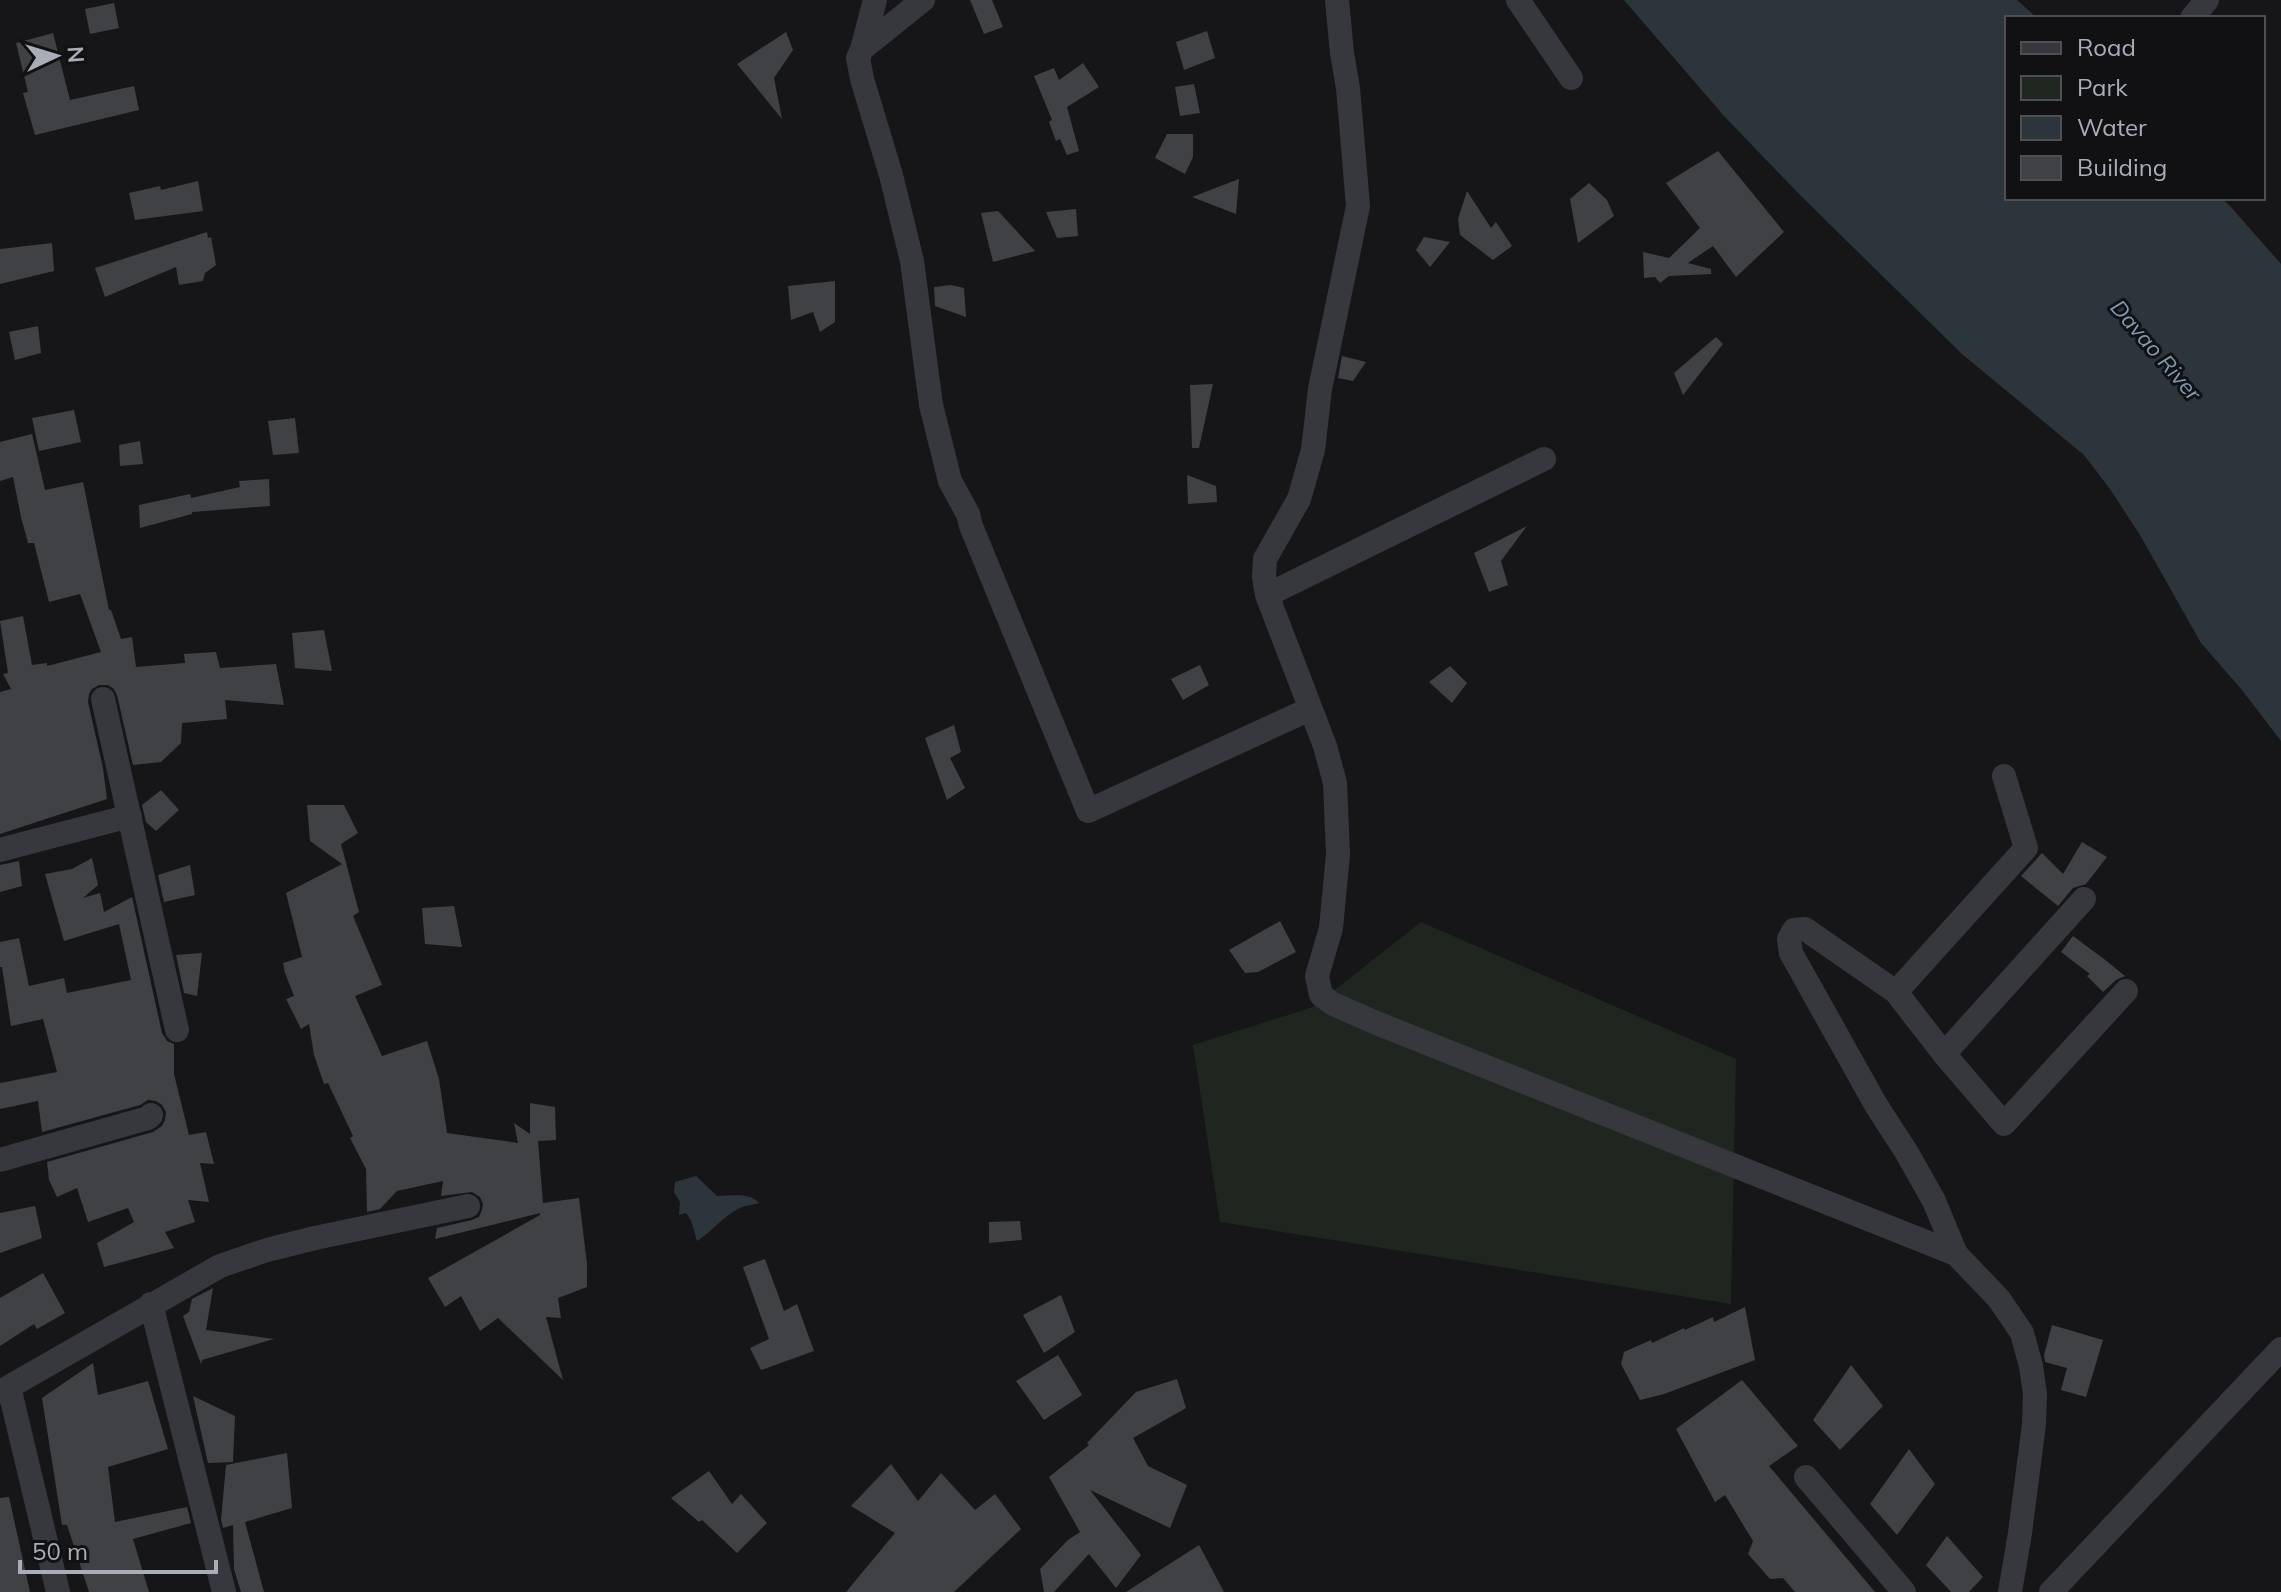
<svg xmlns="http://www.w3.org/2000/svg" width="2281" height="1592" font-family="Mulish,sans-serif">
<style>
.green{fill:#1e261f}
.water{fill:#2c353c}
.building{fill:#404145}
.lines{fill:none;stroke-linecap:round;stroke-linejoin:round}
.minor{stroke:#37383d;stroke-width:24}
.labels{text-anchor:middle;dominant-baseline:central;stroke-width:6;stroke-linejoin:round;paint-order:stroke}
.water-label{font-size:22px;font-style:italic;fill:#7f9bb3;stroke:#111113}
</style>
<rect width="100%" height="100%" fill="#161618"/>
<path class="green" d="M 1421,922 L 1736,1059 L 1731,1304 L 1220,1222 L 1193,1045 L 1313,1007 Z"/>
<path class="water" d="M 1624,0 L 2017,0 L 2037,18 L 2007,18 L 2007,198 L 2221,198 L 2230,206 L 2281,264 L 2281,741 L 2242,690 L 2201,643 L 2140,535 L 2110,489 L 2084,455 L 1962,354 L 1802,197 L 1724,116 Z
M 696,1176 L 717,1196 C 731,1196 750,1192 759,1203 C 753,1205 745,1205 740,1208 C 723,1216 713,1231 697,1241 L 691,1220 L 686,1213 L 679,1215 L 680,1202 L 674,1192 L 675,1182 Z"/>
<path class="building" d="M 970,0 L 992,0 L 1003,27 L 984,34 Z
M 114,3 L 119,28 L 90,34 L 85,9 Z
M 1207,31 L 1215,58 L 1184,70 L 1176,42 Z
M 786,32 L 793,50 L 774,78 L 782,119 L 737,64 Z
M 53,33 L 70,100 L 134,86 L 139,110 L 35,135 L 23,93 L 28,92 L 16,43 Z
M 1083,63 L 1099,87 L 1067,107 L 1079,151 L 1067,155 L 1060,139 L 1056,141 L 1049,122 L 1052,120 L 1034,76 L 1054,68 L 1059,80 Z
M 1194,84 L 1200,113 L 1180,116 L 1175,87 Z
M 1167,134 L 1193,134 L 1193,157 L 1185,174 L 1155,158 Z
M 1718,151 L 1784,232 L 1736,277 L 1713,246 L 1688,263 L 1711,269 L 1711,274 L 1669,276 L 1660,283 L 1655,277 L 1644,278 L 1643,252 L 1669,258 L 1700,228 L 1666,183 Z
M 1239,179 L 1236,214 L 1192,197 Z
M 198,181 L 203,211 L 135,220 L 129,193 L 160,186 L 161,190 Z
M 1589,183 L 1607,200 L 1614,216 L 1578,243 L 1570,199 Z
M 1467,191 L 1491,228 L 1496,222 L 1512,246 L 1493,260 L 1460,235 L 1458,219 Z
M 1076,209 L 1078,236 L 1057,238 L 1046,212 Z
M 998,211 L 1035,251 L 993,262 L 981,213 Z
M 207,232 L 208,238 L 211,237 L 216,265 L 205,273 L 203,281 L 179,285 L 176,267 L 105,297 L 95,268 Z
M 1424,237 L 1450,242 L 1430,267 L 1416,250 Z
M 52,243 L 54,271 L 0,284 L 0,249 Z
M 835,281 L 835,322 L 820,332 L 813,312 L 791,320 L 788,286 Z
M 951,285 L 964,288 L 966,317 L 935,306 L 934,287 Z
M 38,326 L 41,353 L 15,360 L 9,332 Z
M 1716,337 L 1723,344 L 1683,395 L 1674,373 Z
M 1342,356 L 1366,362 L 1353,381 L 1338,378 Z
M 1213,384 L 1199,448 L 1192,448 L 1190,385 Z
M 74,410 L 81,442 L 39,451 L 32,418 Z
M 295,418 L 299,453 L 273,455 L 268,421 Z
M 32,434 L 45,490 L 83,482 L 109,610 L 111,610 L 121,639 L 132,637 L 136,667 L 185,663 L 184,654 L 216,652 L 220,668 L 276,664 L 284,705 L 225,700 L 227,719 L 182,723 L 181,743 L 161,762 L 133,765 L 117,695 L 114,689 L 108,685 L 99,685 L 92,689 L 89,694 L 88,702 L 103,768 L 107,799 L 0,834 L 0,692 L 11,689 L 3,674 L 8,673 L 0,621 L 23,616 L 32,665 L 47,663 L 47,666 L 101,652 L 80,594 L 49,602 L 34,543 L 28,543 L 21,517 L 13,477 L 0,481 L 0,442 Z
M 140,441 L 143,464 L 120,466 L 119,445 Z
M 1187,475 L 1216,486 L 1217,502 L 1188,504 Z
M 269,479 L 270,506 L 192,512 L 192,514 L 140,528 L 139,505 L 190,494 L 191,498 L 240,487 L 239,481 Z
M 1527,526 L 1501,561 L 1508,585 L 1489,592 L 1474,553 Z
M 324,630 L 332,671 L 295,668 L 292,633 Z
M 1200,665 L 1209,685 L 1183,700 L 1171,679 Z
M 1450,666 L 1467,683 L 1452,703 L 1429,682 Z
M 954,725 L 961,752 L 950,758 L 965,788 L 947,800 L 925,738 Z
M 161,790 L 179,810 L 156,831 L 146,822 L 142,805 Z
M 307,805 L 344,805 L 358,833 L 341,844 L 359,912 L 353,916 L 382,985 L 355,996 L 382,1056 L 427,1041 L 439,1079 L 447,1133 L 518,1143 L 514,1123 L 530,1134 L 530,1103 L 555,1107 L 556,1140 L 538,1141 L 543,1203 L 579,1198 L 587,1264 L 587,1287 L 558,1298 L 561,1318 L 546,1317 L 563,1380 L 498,1318 L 480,1331 L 461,1296 L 445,1307 L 428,1278 L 540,1215 L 540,1213 L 435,1239 L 437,1228 L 472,1220 L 479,1217 L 482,1210 L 483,1204 L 480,1197 L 472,1192 L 441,1196 L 443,1181 L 397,1191 L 380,1209 L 367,1212 L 366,1169 L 350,1138 L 353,1136 L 328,1083 L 324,1084 L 314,1055 L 309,1024 L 301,1029 L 286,999 L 294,996 L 285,973 L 283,963 L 302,957 L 286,893 L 342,864 L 310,841 Z
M 2082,842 L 2107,857 L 2086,884 L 2073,888 L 2058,906 L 2021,876 L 2042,853 L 2063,874 Z
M 92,858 L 98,885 L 83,898 L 100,893 L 104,912 L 132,897 L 162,1033 L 167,1041 L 174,1044 L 174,1074 L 189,1135 L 206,1132 L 214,1164 L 200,1163 L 209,1202 L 188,1200 L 195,1222 L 165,1232 L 174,1248 L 104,1267 L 97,1243 L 134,1222 L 128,1208 L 88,1222 L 77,1188 L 57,1197 L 49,1180 L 47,1162 L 153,1132 L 162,1126 L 165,1120 L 166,1112 L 162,1105 L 156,1101 L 148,1100 L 140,1105 L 42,1132 L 38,1101 L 0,1109 L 0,1083 L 57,1072 L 43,1019 L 11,1026 L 2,967 L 0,967 L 0,942 L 19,938 L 29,986 L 64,978 L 67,993 L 131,980 L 119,924 L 64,941 L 45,874 L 72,869 Z
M 19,861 L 22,886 L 0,892 L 0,865 Z
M 190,865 L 195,895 L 164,902 L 158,875 Z
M 454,906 L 462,947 L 425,944 L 422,908 Z
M 1280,921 L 1296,952 L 1258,972 L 1245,973 L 1229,950 Z
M 2073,936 L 2104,959 L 2125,976 L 2116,980 L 2103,992 L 2087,976 L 2090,974 L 2061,952 Z
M 202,953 L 197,996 L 184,993 L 176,955 Z
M 35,1206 L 42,1238 L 0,1253 L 0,1213 Z
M 1020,1221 L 1022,1240 L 989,1243 L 989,1222 Z
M 765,1259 L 784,1311 L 797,1304 L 814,1351 L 761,1370 L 750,1348 L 769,1339 L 743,1267 Z
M 43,1273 L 65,1313 L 37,1329 L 34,1324 L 0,1346 L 0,1298 Z
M 213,1288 L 206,1330 L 274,1339 L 202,1360 L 201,1364 L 183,1316 L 189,1312 L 192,1299 Z
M 1061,1295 L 1075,1332 L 1044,1353 L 1023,1315 Z
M 1745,1307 L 1755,1360 L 1664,1394 L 1640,1400 L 1621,1364 L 1624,1352 L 1651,1340 L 1652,1343 L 1684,1328 L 1685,1330 L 1713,1317 L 1714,1322 Z
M 2052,1325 L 2103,1340 L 2086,1397 L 2061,1390 L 2067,1368 L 2045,1362 L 2044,1355 Z
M 1058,1355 L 1082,1395 L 1044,1420 L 1016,1381 Z
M 93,1363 L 98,1395 L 148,1381 L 168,1449 L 108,1467 L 115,1522 L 187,1507 L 191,1523 L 133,1539 L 149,1592 L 89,1592 L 67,1525 L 62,1525 L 42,1398 Z
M 1851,1365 L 1883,1406 L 1840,1450 L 1813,1420 Z
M 1177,1379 L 1186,1408 L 1133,1438 L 1148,1466 L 1187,1485 L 1170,1528 L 1090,1490 L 1141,1555 L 1116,1588 L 1089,1554 L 1054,1592 L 1044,1592 L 1040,1569 L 1068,1540 L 1080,1532 L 1049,1477 L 1089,1445 L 1087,1443 L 1136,1392 Z
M 1742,1380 L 1798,1446 L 1769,1466 L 1875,1592 L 1795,1592 L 1783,1578 L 1770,1579 L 1748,1554 L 1753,1541 L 1725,1495 L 1715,1502 L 1676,1429 Z
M 193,1396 L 235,1416 L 233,1462 L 208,1463 Z
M 1909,1449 L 1935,1484 L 1897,1535 L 1870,1504 Z
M 287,1453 L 292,1508 L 245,1522 L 264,1592 L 241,1592 L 234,1569 L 233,1525 L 223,1528 L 221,1520 L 226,1465 Z
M 891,1464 L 918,1501 L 941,1473 L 975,1510 L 995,1494 L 1021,1529 L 954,1592 L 846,1592 L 895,1533 L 851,1506 Z
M 709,1471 L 732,1504 L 741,1494 L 767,1523 L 737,1553 L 702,1520 L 699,1522 L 671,1498 Z
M 9,1497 L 30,1592 L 0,1592 L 0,1498 Z
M 1947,1536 L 1983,1577 L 1969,1592 L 1951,1592 L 1926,1565 Z
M 1199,1545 L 1224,1592 L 1126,1592 Z"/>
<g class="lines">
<path class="minor" d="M 923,0 L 862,49 L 858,58 L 862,79 L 891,175 L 912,261 L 931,405 L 950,481 L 968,514 L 971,526 L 1088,811 L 1310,709
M 1337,0 L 1342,53 L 1348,88 L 1358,206 L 1320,389 L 1313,450 L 1299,499 L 1265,559 L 1264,577 L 1267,595 L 1325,746 L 1335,783 L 1338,854 L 1331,928 L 1317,976 L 1321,995 L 1333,1004 L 1374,1022 L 1956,1254
M 1518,0 L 1571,78
M 2192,18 L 2207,0
M 862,49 L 875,0
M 1267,595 L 1544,459
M 103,699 L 177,1030
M 0,850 L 130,816
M 1896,992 L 2026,848 L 2004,776
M 1944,1054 L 2084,899
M 0,1160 L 148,1118 L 151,1115
M 151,1304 L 224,1592
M 9,1387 L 58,1592
M 0,1392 L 220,1266 L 267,1250 L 315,1238 L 468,1206
M 1806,1477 L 1904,1592
M 2010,1592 L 2020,1533 L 2034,1424 L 2035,1394 L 2031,1366 L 2022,1333 L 1999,1299 L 1956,1254 L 1934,1201 L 1907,1153 L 1876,1105 L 1791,953 L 1789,939 L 1794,930 L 1805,929 L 1896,992 L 1944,1054 L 2004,1124 L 2126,991
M 2051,1592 L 2281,1349"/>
</g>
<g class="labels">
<g class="water-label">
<text transform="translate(2156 350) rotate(49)">Davao River</text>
</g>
</g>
<rect x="2005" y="16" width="260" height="184" fill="#111113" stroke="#4d4f55" stroke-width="2"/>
<rect x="2021" y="42" width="40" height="12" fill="#37383d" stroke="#4d4f55" stroke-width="2"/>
<text x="2077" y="56" font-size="24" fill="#a8adb8">Road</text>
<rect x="2021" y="76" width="40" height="24" fill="#1e261f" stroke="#4d4f55" stroke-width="2"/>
<text x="2077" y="96" font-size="24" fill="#a8adb8">Park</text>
<rect x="2021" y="116" width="40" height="24" fill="#2c353c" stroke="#4d4f55" stroke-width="2"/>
<text x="2077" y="136" font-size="24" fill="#a8adb8">Water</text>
<rect x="2021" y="156" width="40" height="24" fill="#404145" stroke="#4d4f55" stroke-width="2"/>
<text x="2077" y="176" font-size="24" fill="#a8adb8">Building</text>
<g transform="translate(56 56) rotate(86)" stroke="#111113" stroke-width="6" paint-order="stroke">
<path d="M0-6L14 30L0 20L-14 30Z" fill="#a8adb8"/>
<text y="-12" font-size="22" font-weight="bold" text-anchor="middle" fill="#a8adb8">N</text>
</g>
<path d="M20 1560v12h196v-12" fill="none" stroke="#a8adb8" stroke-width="4"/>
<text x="32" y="1560" font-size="24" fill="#a8adb8" stroke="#111113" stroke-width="6" paint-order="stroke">50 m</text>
</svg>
